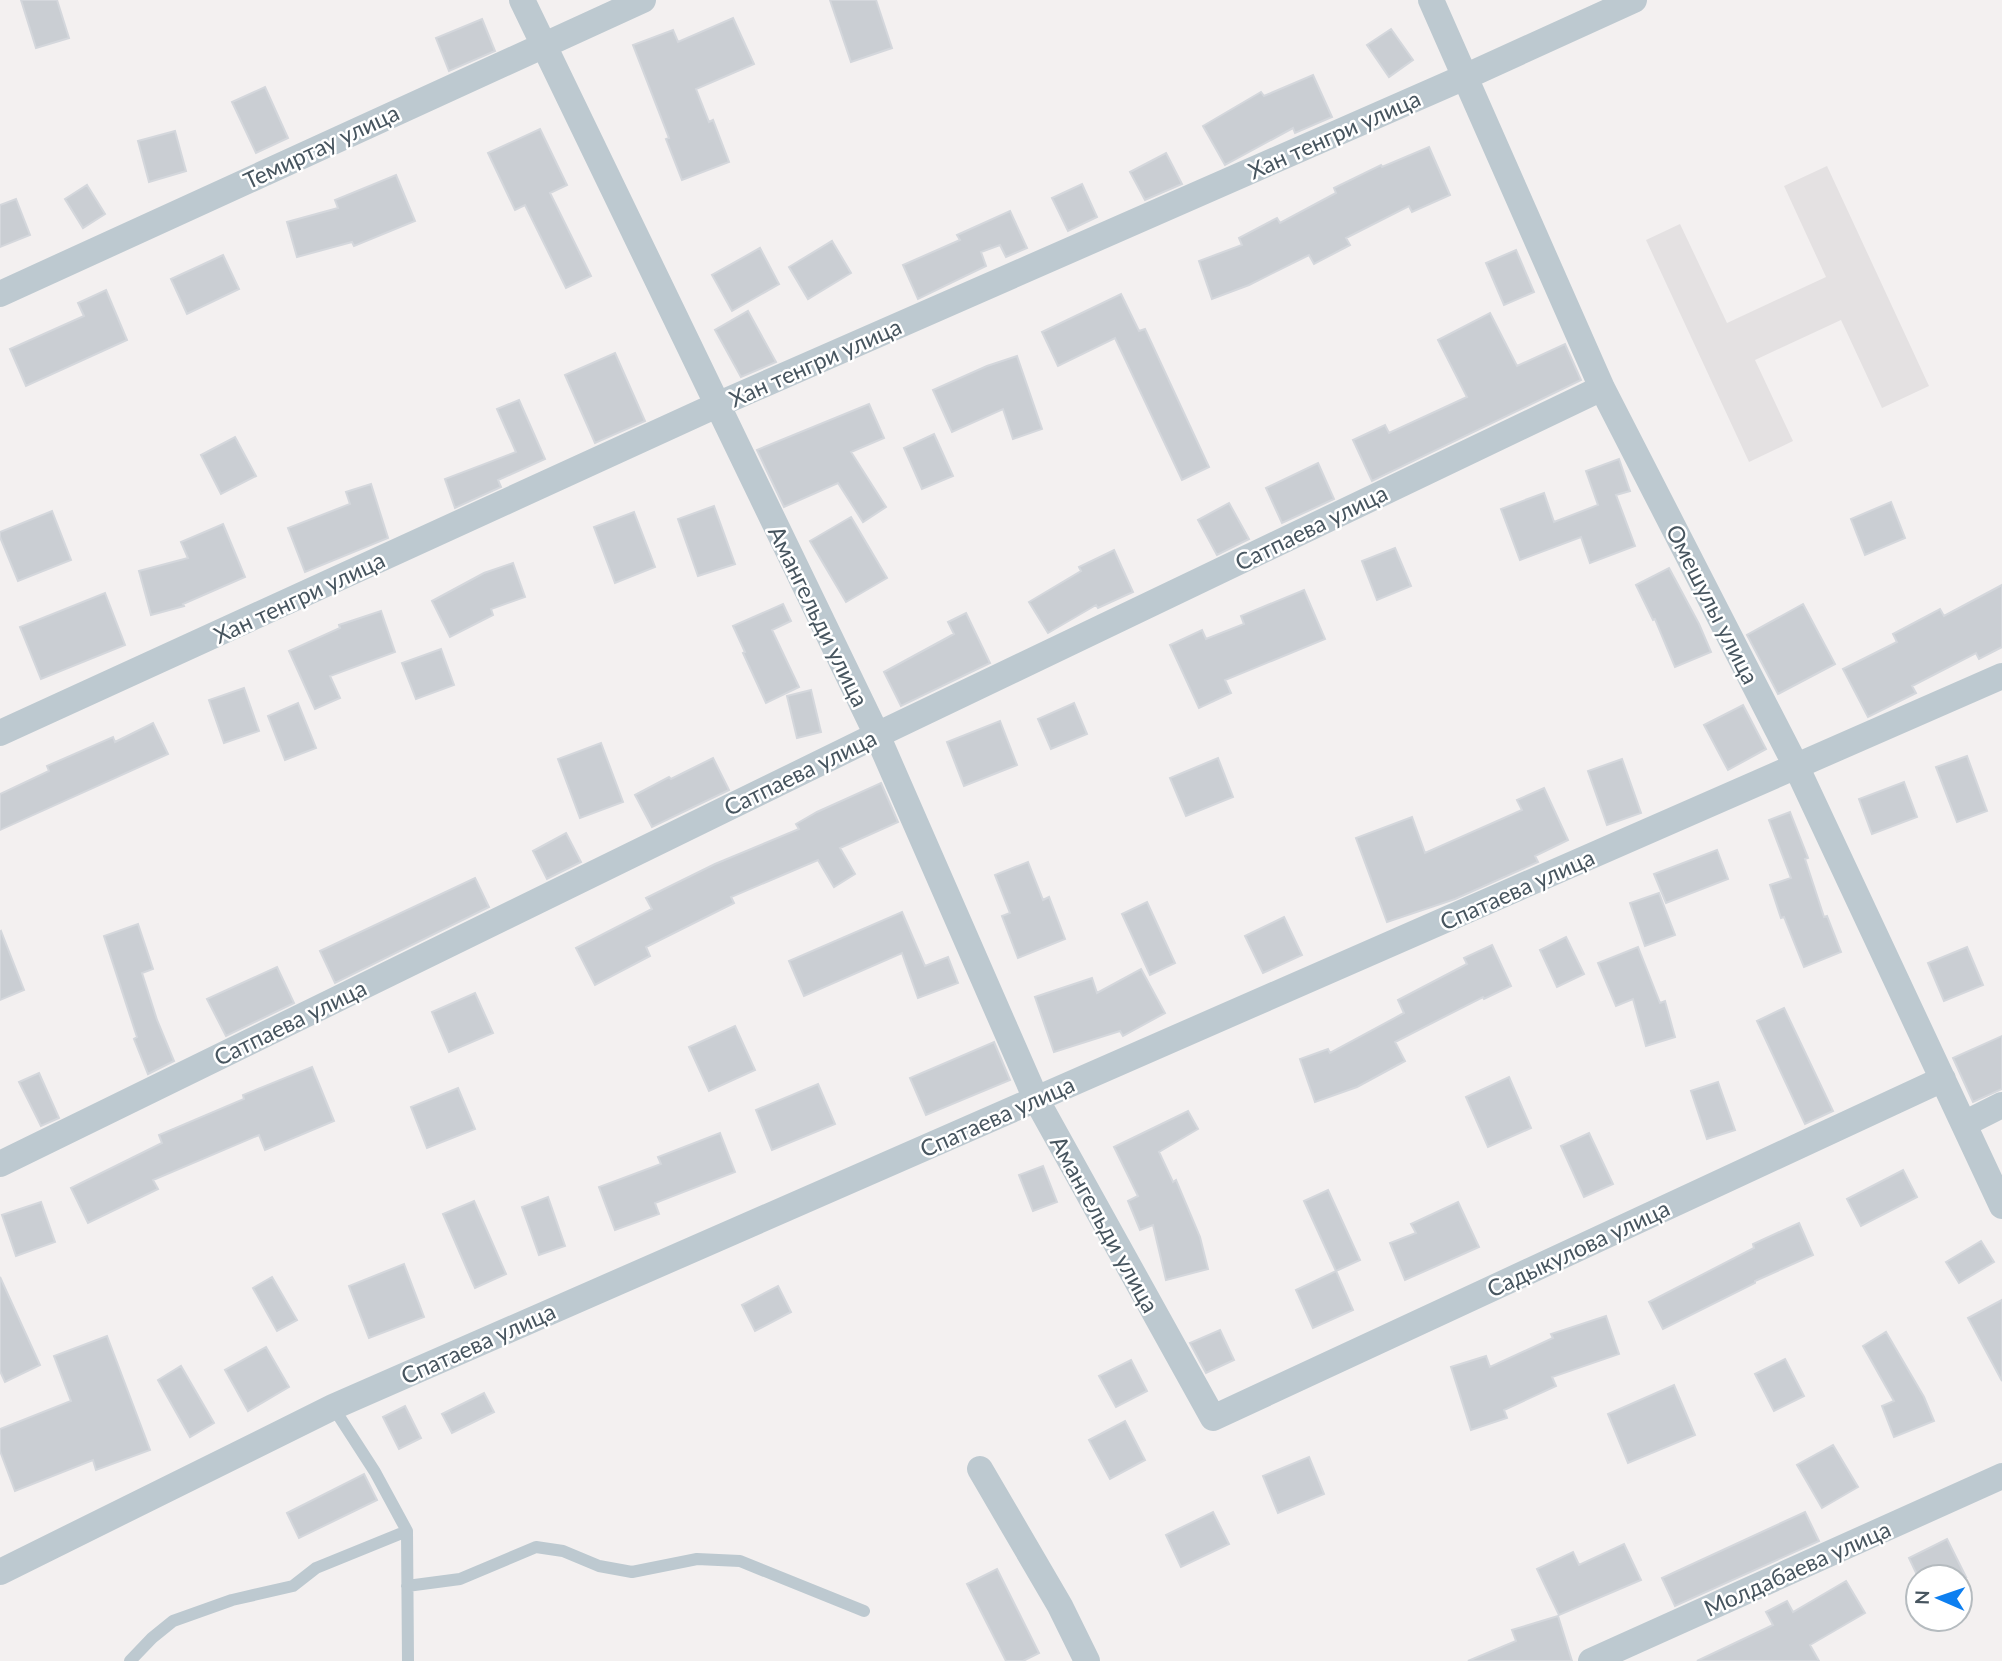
<svg xmlns="http://www.w3.org/2000/svg" width="2002" height="1661" font-family="Lato,sans-serif">
<style>
.education{fill:#e4e1e2}
.building{fill:#caced3;stroke:#d4d7dc;stroke-width:2}
.lines{fill:none;stroke-linecap:round;stroke-linejoin:round}
.lane{stroke:#bdc9d0;stroke-width:12}
.street{stroke:#bdc9d0;stroke-width:26}
.labels{text-anchor:middle;dominant-baseline:central;stroke-width:5;stroke-linejoin:round;paint-order:stroke}
.street-label{font-size:23px;fill:#47555f;stroke:#fff}
</style>
<rect width="100%" height="100%" fill="#f3f0f0"/>
<path class="education" d="M 1827,166 L 1929,386 L 1882,408 L 1841,320 L 1755,360 L 1793,441 L 1749,462 L 1646,240 L 1680,224 L 1727,323 L 1826,277 L 1784,186 Z"/>
<path class="building" d="M 21,0 L 57,0 L 69,38 L 36,48 Z
M 830,0 L 876,0 L 892,48 L 851,62 Z
M 733,18 L 754,64 L 696,89 L 709,122 L 713,120 L 729,162 L 682,180 L 666,139 L 669,138 L 633,45 L 673,30 L 678,42 Z
M 482,19 L 495,51 L 449,71 L 436,38 Z
M 1391,29 L 1413,60 L 1389,77 L 1367,45 Z
M 1313,75 L 1332,117 L 1295,133 L 1293,128 L 1225,165 L 1203,126 L 1261,92 L 1264,96 Z
M 265,87 L 288,138 L 256,153 L 232,102 Z
M 540,129 L 567,185 L 550,193 L 591,276 L 566,288 L 525,205 L 515,210 L 488,153 Z
M 175,131 L 186,171 L 149,182 L 138,141 Z
M 1429,147 L 1450,195 L 1412,212 L 1409,206 L 1346,238 L 1350,245 L 1314,264 L 1309,255 L 1249,285 L 1212,299 L 1199,261 L 1242,245 L 1239,238 L 1277,218 L 1280,223 L 1336,193 L 1334,188 L 1381,165 L 1382,167 Z
M 1166,153 L 1182,184 L 1145,200 L 1130,172 Z
M 396,175 L 415,221 L 354,246 L 352,242 L 297,257 L 287,222 L 338,208 L 335,200 Z
M 1082,184 L 1097,217 L 1068,231 L 1052,198 Z
M 87,185 L 105,214 L 83,228 L 65,199 Z
M 16,199 L 30,235 L 0,247 L 0,205 Z
M 1010,211 L 1027,248 L 1006,257 L 1000,245 L 981,252 L 986,266 L 918,299 L 903,265 L 960,240 L 957,235 Z
M 832,241 L 851,273 L 808,299 L 789,267 Z
M 760,248 L 779,284 L 732,311 L 712,275 Z
M 1516,250 L 1534,292 L 1504,305 L 1486,263 Z
M 223,255 L 239,289 L 187,314 L 171,279 Z
M 106,290 L 127,340 L 26,386 L 10,349 L 84,316 L 78,303 Z
M 1121,294 L 1139,331 L 1145,329 L 1209,467 L 1182,480 L 1115,338 L 1058,366 L 1042,332 Z
M 748,311 L 776,362 L 741,377 L 715,330 Z
M 1490,313 L 1517,366 L 1565,344 L 1581,380 L 1372,481 L 1353,440 L 1385,425 L 1389,433 L 1467,397 L 1438,340 Z
M 615,353 L 645,421 L 595,443 L 565,375 Z
M 1017,356 L 1042,429 L 1013,439 L 1003,409 L 952,432 L 933,390 L 987,366 Z
M 519,400 L 545,459 L 498,480 L 501,487 L 455,508 L 445,479 L 516,452 L 497,409 Z
M 869,404 L 884,438 L 851,452 L 886,507 L 863,522 L 838,483 L 784,507 L 757,450 Z
M 934,434 L 953,476 L 922,489 L 904,448 Z
M 235,437 L 256,476 L 221,494 L 201,455 Z
M 1619,459 L 1630,491 L 1616,495 L 1635,546 L 1590,563 L 1581,537 L 1520,560 L 1501,509 L 1544,493 L 1554,522 L 1598,505 L 1586,471 Z
M 1318,463 L 1334,499 L 1282,523 L 1266,488 Z
M 371,484 L 388,538 L 305,572 L 288,528 L 350,504 L 346,492 Z
M 1891,502 L 1905,538 L 1865,555 L 1851,519 Z
M 1229,503 L 1249,539 L 1217,555 L 1198,520 Z
M 714,506 L 735,564 L 698,576 L 678,519 Z
M 52,511 L 71,560 L 18,581 L 0,537 L 0,532 Z
M 634,512 L 655,567 L 615,583 L 594,527 Z
M 851,517 L 887,578 L 846,602 L 810,541 Z
M 223,524 L 245,577 L 183,604 L 184,606 L 151,615 L 139,571 L 188,558 L 181,542 Z
M 1395,548 L 1411,586 L 1377,600 L 1362,561 Z
M 1114,550 L 1133,592 L 1098,608 L 1096,605 L 1048,633 L 1029,602 L 1081,571 L 1079,567 Z
M 513,563 L 525,597 L 491,609 L 493,615 L 450,637 L 432,601 L 484,573 Z
M 1669,568 L 1699,624 L 1711,652 L 1675,667 L 1655,619 L 1653,620 L 1636,585 Z
M 2002,585 L 2002,647 L 1979,659 L 1976,653 L 1912,686 L 1916,693 L 1868,717 L 1843,669 L 1897,642 L 1893,634 L 1940,609 L 1944,616 Z
M 1304,590 L 1325,639 L 1225,680 L 1231,693 L 1199,708 L 1170,645 L 1202,630 L 1206,639 L 1244,624 L 1241,616 Z
M 105,593 L 125,645 L 41,679 L 20,627 Z
M 783,604 L 791,621 L 772,630 L 799,687 L 766,703 L 743,653 L 745,652 L 733,626 Z
M 1803,604 L 1835,664 L 1778,694 L 1747,635 Z
M 381,611 L 395,652 L 330,676 L 340,698 L 315,709 L 289,651 L 340,628 L 339,625 Z
M 966,613 L 990,663 L 901,706 L 884,672 L 954,634 L 948,622 Z
M 441,649 L 454,685 L 416,699 L 402,663 Z
M 244,688 L 259,731 L 224,743 L 209,700 Z
M 811,690 L 821,732 L 797,738 L 787,696 Z
M 298,703 L 316,748 L 285,760 L 268,716 Z
M 1074,703 L 1087,734 L 1051,749 L 1038,719 Z
M 1743,705 L 1766,749 L 1728,770 L 1704,725 Z
M 1000,721 L 1017,765 L 964,786 L 947,742 Z
M 153,723 L 168,754 L 0,830 L 0,794 L 49,771 L 47,766 L 113,737 L 115,742 Z
M 601,743 L 623,802 L 580,818 L 558,759 Z
M 1967,756 L 1987,811 L 1957,822 L 1936,767 Z
M 713,758 L 729,790 L 652,827 L 635,795 L 669,777 L 671,779 Z
M 1218,758 L 1233,797 L 1186,816 L 1170,778 Z
M 1622,759 L 1641,813 L 1607,825 L 1588,771 Z
M 1904,782 L 1917,817 L 1872,834 L 1859,799 Z
M 881,783 L 898,822 L 840,848 L 855,874 L 834,887 L 818,860 L 731,897 L 734,903 L 646,947 L 650,956 L 595,985 L 576,948 L 652,909 L 646,898 L 715,864 L 799,829 L 796,824 L 817,812 Z
M 1544,788 L 1568,840 L 1535,856 L 1538,862 L 1455,899 L 1387,922 L 1356,838 L 1412,817 L 1425,853 L 1522,810 L 1517,800 Z
M 1790,812 L 1808,858 L 1805,859 L 1824,917 L 1827,916 L 1841,952 L 1804,967 L 1784,917 L 1781,918 L 1770,885 L 1791,878 L 1769,820 Z
M 566,833 L 581,862 L 547,879 L 533,851 Z
M 1717,850 L 1728,879 L 1666,903 L 1654,874 Z
M 1028,862 L 1043,900 L 1049,897 L 1065,939 L 1018,958 L 1002,916 L 1010,913 L 995,875 Z
M 475,878 L 489,907 L 335,983 L 320,951 Z
M 1659,893 L 1675,935 L 1645,946 L 1630,903 Z
M 1147,902 L 1175,963 L 1150,975 L 1122,914 Z
M 902,912 L 925,966 L 948,957 L 958,983 L 918,998 L 902,953 L 804,996 L 789,961 Z
M 1284,917 L 1302,955 L 1263,973 L 1245,936 Z
M 138,924 L 153,969 L 142,973 L 157,1020 L 174,1061 L 148,1074 L 134,1039 L 137,1037 L 104,936 Z
M 1,931 L 24,990 L 0,1000 L 0,932 Z
M 1566,937 L 1584,974 L 1557,987 L 1540,950 Z
M 1492,945 L 1511,986 L 1484,999 L 1483,997 L 1395,1042 L 1405,1061 L 1357,1087 L 1315,1102 L 1300,1059 L 1328,1049 L 1330,1053 L 1404,1013 L 1398,1000 L 1467,964 L 1464,958 Z
M 1638,947 L 1660,1003 L 1665,1001 L 1675,1037 L 1646,1046 L 1633,999 L 1616,1006 L 1598,963 Z
M 1967,947 L 1983,985 L 1944,1001 L 1928,963 Z
M 277,967 L 294,1003 L 226,1036 L 207,999 Z
M 1141,969 L 1165,1013 L 1123,1036 L 1120,1031 L 1054,1052 L 1035,997 L 1092,978 L 1097,993 Z
M 475,993 L 493,1033 L 449,1052 L 432,1012 Z
M 1784,1008 L 1833,1111 L 1805,1124 L 1757,1021 Z
M 735,1026 L 755,1070 L 709,1091 L 689,1047 Z
M 2002,1036 L 2002,1089 L 1973,1102 L 1953,1058 Z
M 994,1042 L 1010,1080 L 926,1115 L 910,1078 Z
M 312,1067 L 334,1121 L 265,1150 L 259,1135 L 153,1180 L 158,1189 L 88,1223 L 71,1188 L 162,1143 L 159,1135 L 244,1099 L 243,1095 Z
M 39,1073 L 59,1118 L 41,1126 L 19,1082 Z
M 1509,1077 L 1531,1128 L 1488,1147 L 1466,1097 Z
M 1718,1082 L 1735,1130 L 1707,1139 L 1691,1091 Z
M 818,1084 L 835,1124 L 772,1150 L 756,1110 Z
M 458,1088 L 475,1129 L 427,1148 L 411,1107 Z
M 1188,1111 L 1198,1129 L 1159,1152 L 1173,1182 L 1176,1180 L 1200,1237 L 1208,1269 L 1166,1280 L 1153,1225 L 1140,1230 L 1128,1201 L 1138,1196 L 1114,1147 Z
M 720,1133 L 735,1172 L 655,1203 L 659,1214 L 615,1230 L 599,1187 L 661,1164 L 658,1157 Z
M 1589,1133 L 1613,1184 L 1584,1197 L 1561,1146 Z
M 1043,1166 L 1057,1202 L 1033,1211 L 1019,1175 Z
M 1903,1170 L 1917,1197 L 1861,1226 L 1847,1199 Z
M 1328,1190 L 1360,1260 L 1336,1271 L 1304,1201 Z
M 548,1197 L 565,1246 L 539,1255 L 522,1207 Z
M 474,1201 L 506,1274 L 475,1288 L 443,1214 Z
M 41,1202 L 55,1242 L 16,1256 L 2,1215 Z
M 1458,1202 L 1479,1247 L 1405,1280 L 1390,1243 L 1416,1233 L 1411,1224 Z
M 1799,1223 L 1813,1255 L 1755,1281 L 1755,1283 L 1663,1329 L 1649,1302 L 1754,1248 L 1753,1244 Z
M 1981,1241 L 1994,1262 L 1959,1283 L 1946,1262 Z
M 404,1264 L 424,1317 L 369,1338 L 349,1286 Z
M 1336,1271 L 1353,1310 L 1313,1328 L 1296,1290 Z
M 0,1277 L 40,1365 L 5,1382 L 0,1371 Z
M 272,1277 L 297,1320 L 277,1331 L 253,1288 Z
M 778,1286 L 791,1312 L 755,1331 L 742,1305 Z
M 2002,1300 L 2002,1381 L 1968,1318 Z
M 1606,1316 L 1619,1354 L 1552,1377 L 1556,1386 L 1504,1410 L 1507,1418 L 1471,1430 L 1451,1367 L 1486,1356 L 1490,1367 L 1553,1338 L 1551,1334 Z
M 1220,1330 L 1234,1360 L 1206,1373 L 1190,1343 Z
M 1886,1332 L 1924,1397 L 1934,1421 L 1894,1437 L 1882,1406 L 1894,1401 L 1863,1346 Z
M 107,1336 L 150,1450 L 96,1470 L 93,1460 L 15,1491 L 0,1451 L 0,1429 L 71,1401 L 54,1356 Z
M 266,1347 L 289,1387 L 248,1411 L 225,1370 Z
M 1785,1359 L 1804,1396 L 1774,1411 L 1755,1374 Z
M 1131,1360 L 1147,1391 L 1116,1407 L 1099,1376 Z
M 181,1366 L 214,1423 L 190,1437 L 158,1380 Z
M 1674,1385 L 1695,1435 L 1628,1463 L 1608,1414 Z
M 484,1393 L 494,1412 L 452,1433 L 442,1414 Z
M 405,1406 L 421,1438 L 399,1449 L 383,1417 Z
M 1125,1421 L 1145,1460 L 1110,1479 L 1089,1440 Z
M 1833,1445 L 1858,1487 L 1822,1508 L 1797,1465 Z
M 1309,1457 L 1324,1494 L 1278,1513 L 1263,1476 Z
M 364,1474 L 377,1500 L 299,1538 L 287,1513 Z
M 1213,1512 L 1229,1544 L 1181,1567 L 1166,1535 Z
M 1805,1512 L 1819,1541 L 1675,1606 L 1662,1578 Z
M 1947,1539 L 1966,1577 L 1918,1577 L 1909,1558 Z
M 1624,1544 L 1641,1580 L 1559,1615 L 1537,1569 L 1573,1552 L 1579,1565 Z
M 997,1569 L 1039,1653 L 1023,1661 L 1006,1661 L 967,1584 Z
M 1846,1581 L 1865,1613 L 1810,1645 L 1819,1661 L 1697,1661 L 1773,1625 L 1766,1612 L 1787,1601 L 1793,1612 Z
M 1558,1616 L 1572,1661 L 1468,1661 L 1516,1641 L 1512,1630 Z"/>
<g class="lines">
<path class="lane" d="M 333,1407 L 375,1472 L 407,1531 L 408,1661
M 407,1586 L 460,1579 L 536,1547 L 563,1551 L 599,1566 L 632,1572 L 697,1559 L 740,1561 L 864,1611
M 130,1661 L 152,1638 L 173,1621 L 232,1600 L 293,1586 L 316,1568 L 407,1531"/>
<path class="street" d="M 522,0 L 877,735 L 1036,1099 L 1213,1418 L 1943,1079
M 1431,0 L 1602,388 L 1797,768 L 2002,1206
M 0,294 L 643,0
M 0,733 L 717,405 L 1467,76 L 1634,0
M 1964,1124 L 2002,1105
M 0,1164 L 877,735 L 1602,388
M 980,1469 L 1060,1606 L 1087,1661
M 0,1572 L 333,1407 L 2002,676
M 1591,1661 L 2002,1476"/>
</g>
<g class="labels">
<g class="street-label">
<text transform="translate(1334 134) rotate(-24)">Хан тенгри улица</text>
<text transform="translate(321 146) rotate(-25)">Темиртау улица</text>
<text transform="translate(815 362) rotate(-24)">Хан тенгри улица</text>
<text transform="translate(1311 527) rotate(-26)">Сатпаева улица</text>
<text transform="translate(299 597) rotate(-25)">Хан тенгри улица</text>
<text transform="translate(1713 604) rotate(63)">Омешулы улица</text>
<text transform="translate(819 616) rotate(64)">Амангельди улица</text>
<text transform="translate(800 772) rotate(-26)">Сатпаева улица</text>
<text transform="translate(1517 889) rotate(-24)">Спатаева улица</text>
<text transform="translate(290 1022) rotate(-26)">Сатпаева улица</text>
<text transform="translate(997 1116) rotate(-24)">Спатаева улица</text>
<text transform="translate(1105 1224) rotate(61)">Амангельди улица</text>
<text transform="translate(1578 1248) rotate(-25)">Садыкулова улица</text>
<text transform="translate(478 1343) rotate(-24)">Спатаева улица</text>
<text transform="translate(1797 1568) rotate(-24)">Молдабаева улица</text>
</g>
</g>
<g transform="translate(1939 1598) rotate(272)"><circle r="33" fill="#ffffff" stroke="#b5bbbf" stroke-width="2"/>
<path d="M0-5L12 26L0 18L-12 26Z" fill="#0d7ff0"/>
<text y="-10" font-size="19" font-weight="bold" text-anchor="middle" fill="#47555f">N</text>
</g>
</svg>
